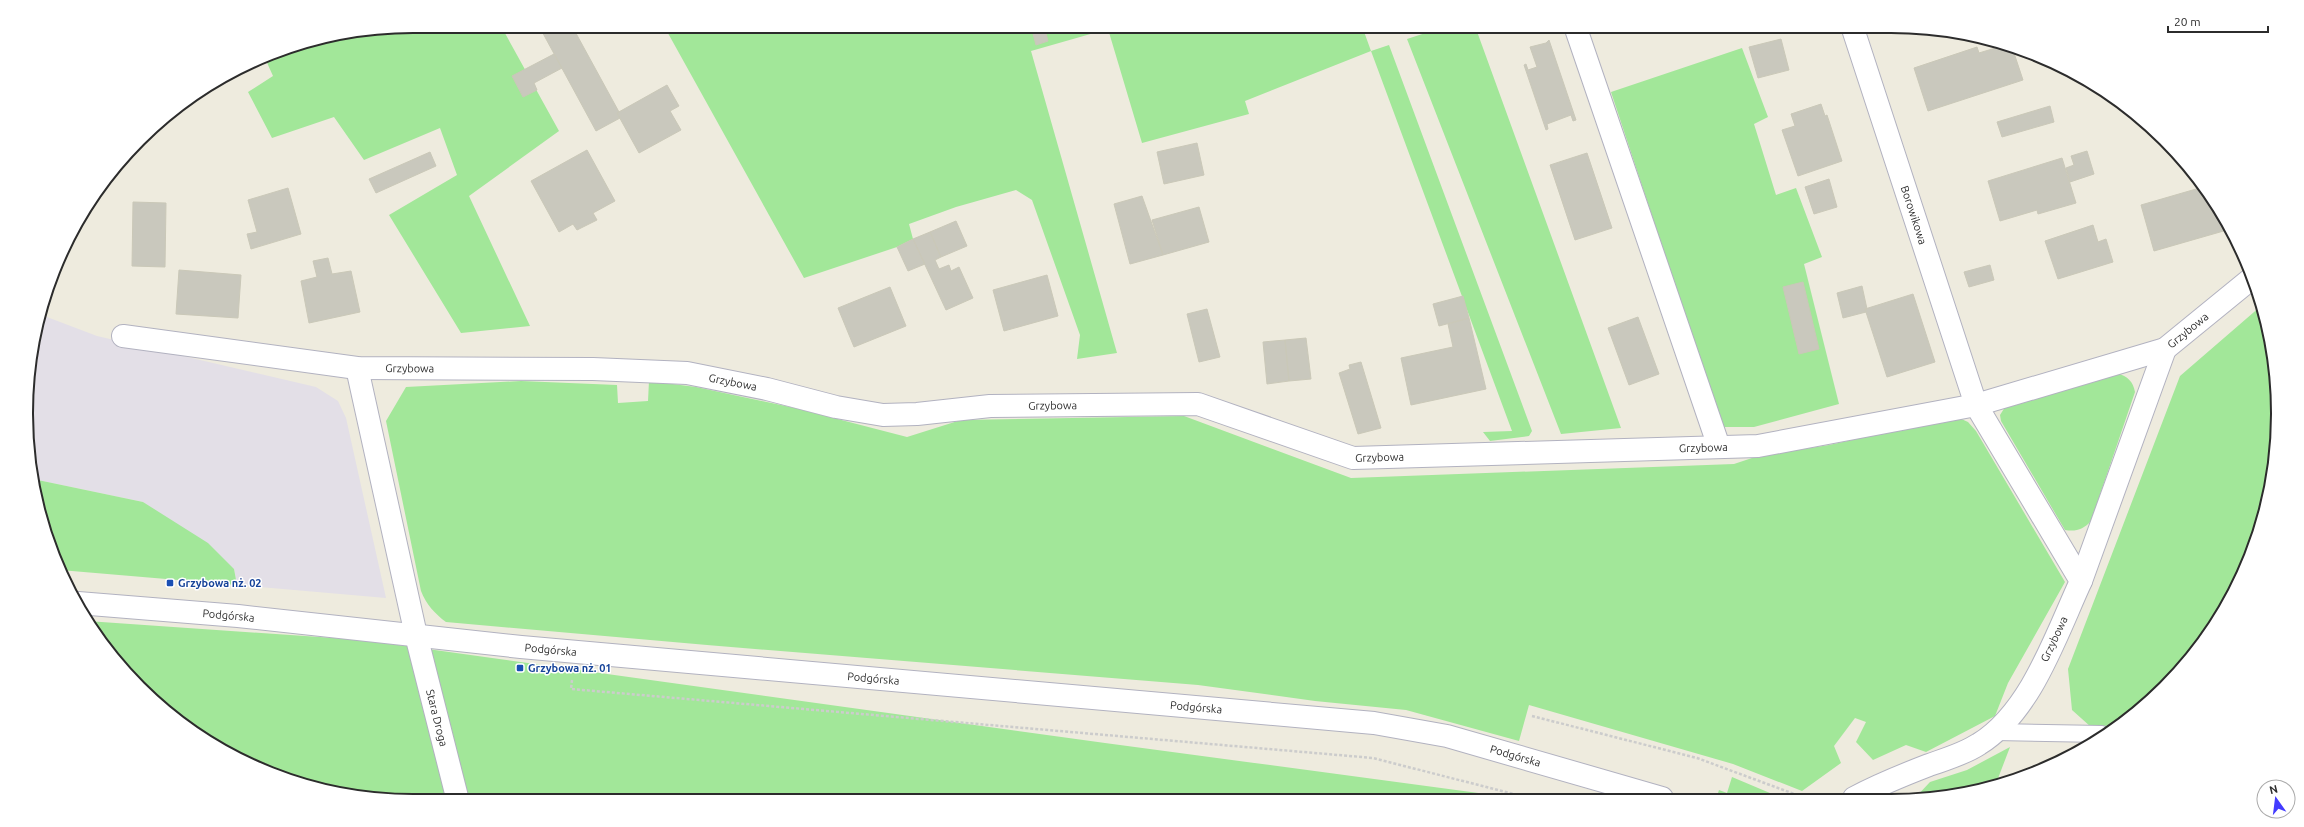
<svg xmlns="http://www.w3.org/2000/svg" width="2304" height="827" font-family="Ubuntu,sans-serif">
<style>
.industrial{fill:#e3dfe7}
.green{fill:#a2e799}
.building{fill:#c9c8bd;stroke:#cac8b8}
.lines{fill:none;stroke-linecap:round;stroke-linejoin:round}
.lane-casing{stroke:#b2b2c0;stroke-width:18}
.street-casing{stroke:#b2b2c0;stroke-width:24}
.path{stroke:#ccc;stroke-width:2.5;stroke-dasharray:3 2;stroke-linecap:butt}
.lane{stroke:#fff;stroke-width:16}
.street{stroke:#fff;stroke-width:22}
.transit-dot{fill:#1a4fb4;stroke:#fff;stroke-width:1.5}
.labels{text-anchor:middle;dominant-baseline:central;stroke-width:3;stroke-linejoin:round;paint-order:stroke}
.street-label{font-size:11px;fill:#2c2c2c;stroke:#fff}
.transit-label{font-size:11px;font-weight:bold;fill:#164399;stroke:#fff;text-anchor:start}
.rim{fill:none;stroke:#2c2c2c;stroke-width:2}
</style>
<rect width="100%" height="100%" fill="#eeebde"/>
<path class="industrial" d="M 39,314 L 97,336 L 316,387 L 338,401 L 346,418 L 386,598 L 237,585 L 234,569 L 143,502 L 33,479 L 27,439 L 29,363 Z"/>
<path class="green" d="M 414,26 L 501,26 L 559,131 L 469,196 L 530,326 L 461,333 L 389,215 L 457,175 L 440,128 L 364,160 L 334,117 L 272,138 L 248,92 L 273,76 L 264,56 L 265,55 L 338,33 Z
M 664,26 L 1362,26 L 1371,51 L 1389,45 L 1532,431 L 1529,436 L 1490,441 L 1483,432 L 1512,431 L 1371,51 L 1245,101 L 1249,114 L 1142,143 L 1108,29 L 1031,51 L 1117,353 L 1077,359 L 1080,335 L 1032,200 L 1016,190 L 956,207 L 909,224 L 913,239 L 897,247 L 804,278 Z
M 1447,26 L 1475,26 L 1621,428 L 1561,434 L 1407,39 Z
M 1742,48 L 1768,117 L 1754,124 L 1776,195 L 1796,188 L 1822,257 L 1804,264 L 1839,404 L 1754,427 L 1722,427 L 1611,92 Z
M 2261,306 L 2275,363 L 2277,439 L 2265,514 L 2226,607 L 2146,705 L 2116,725 L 2091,727 L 2072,710 L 2068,669 L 2180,376 Z
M 2117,373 C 2128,377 2133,381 2135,392 L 2091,521 C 2084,529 2076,532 2065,530 L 2001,421 L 2000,415 L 2007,404 Z
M 521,381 L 617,385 L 618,403 L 648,401 L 649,381 L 696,387 L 795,408 L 907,437 L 961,420 L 1184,416 L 1351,478 L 1734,464 L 1758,456 L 1829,445 L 1957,417 L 1968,422 L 1976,431 L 2065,582 L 2008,683 L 1995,716 L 1926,752 L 1906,745 L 1873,760 L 1856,742 L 1866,722 L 1855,718 L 1834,746 L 1841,763 L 1802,791 L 1733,764 L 1529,705 L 1519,741 L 1406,710 L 1315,701 L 1198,685 L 707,645 L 446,622 C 435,614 426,604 421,591 L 386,421 L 406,387 Z
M 33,479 L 143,502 L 208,543 L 234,569 L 237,585 L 60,570 L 39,514 Z
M 87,621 L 363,640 L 1105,743 L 1523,799 L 413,801 L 313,788 L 242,761 L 198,736 L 140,688 Z
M 2010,747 L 1997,781 L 1941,798 L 1915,798 L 1930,782 L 1967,770 Z
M 1732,777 L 1782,798 L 1724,798 L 1717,796 L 1719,790 L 1727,793 Z"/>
<path class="building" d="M 539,26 L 572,26 L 619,112 L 617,113 L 620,118 L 596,131 Z
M 1031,26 L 1044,26 L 1048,41 L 1036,45 Z
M 1781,39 L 1789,70 L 1758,78 L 1749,47 Z
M 1549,40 L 1576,120 L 1573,121 L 1571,115 L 1547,124 L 1548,129 L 1546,130 L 1524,65 L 1526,64 L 1528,70 L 1537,67 L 1530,47 L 1546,43 Z
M 2005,45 L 2012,47 L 2023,80 L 1928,111 L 1914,68 L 1977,47 L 1979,53 Z
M 554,54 L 562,68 L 534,83 L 537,90 L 523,97 L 512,76 Z
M 667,85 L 679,106 L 670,111 L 681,130 L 639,153 L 617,113 Z
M 1821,104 L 1825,116 L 1827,115 L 1842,161 L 1798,176 L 1782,130 L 1795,126 L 1791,114 Z
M 2050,106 L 2054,122 L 2002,137 L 1997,122 Z
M 1197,143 L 1204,175 L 1164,184 L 1157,152 Z
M 587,150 L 615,201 L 593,213 L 597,220 L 577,230 L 573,224 L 559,232 L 531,181 Z
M 2087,151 L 2094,174 L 2070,182 L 2066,168 L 2074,165 L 2071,156 Z
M 430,152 L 436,166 L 376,193 L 369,179 Z
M 1587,153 L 1612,228 L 1575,240 L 1550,165 Z
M 2062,158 L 2076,203 L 2038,214 L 2037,210 L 2000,221 L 1988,181 Z
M 1829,179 L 1837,207 L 1814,214 L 1805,187 Z
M 2203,187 L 2223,215 L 2227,230 L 2154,251 L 2141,205 Z
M 288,188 L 301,234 L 251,249 L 247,234 L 257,232 L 248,200 Z
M 1142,196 L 1163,255 L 1130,264 L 1114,204 Z
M 133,202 L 166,203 L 165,267 L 132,266 Z
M 1199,207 L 1209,242 L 1163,255 L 1152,220 Z
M 956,221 L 967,246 L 941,257 L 930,232 Z
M 2093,225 L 2098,242 L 2106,239 L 2113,262 L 2058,279 L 2045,241 Z
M 930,232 L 941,257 L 935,260 L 939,269 L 949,265 L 951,271 L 959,267 L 973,298 L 946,310 L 913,239 Z
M 913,239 L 925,264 L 908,271 L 897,247 Z
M 328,258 L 332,274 L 351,271 L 360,312 L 309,323 L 301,281 L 317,277 L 313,261 Z
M 1990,265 L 1994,280 L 1969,287 L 1964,272 Z
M 179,270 L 241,275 L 238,318 L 176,314 Z
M 1047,275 L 1058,316 L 1004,331 L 993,290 Z
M 1803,282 L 1819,349 L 1799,354 L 1783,287 Z
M 1862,286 L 1867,309 L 1865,309 L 1866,312 L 1843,318 L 1837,293 Z
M 890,287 L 906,326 L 854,347 L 838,308 Z
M 1913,294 L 1935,362 L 1887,377 L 1865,309 Z
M 1463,296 L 1469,318 L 1439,326 L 1433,304 Z
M 1207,309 L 1220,357 L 1199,362 L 1187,314 Z
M 1638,317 L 1659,374 L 1629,385 L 1608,328 Z
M 1469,318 L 1486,389 L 1411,405 L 1401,358 L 1453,347 L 1448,324 Z
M 1306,338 L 1311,379 L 1289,381 L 1285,340 Z
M 1285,340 L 1289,381 L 1267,384 L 1263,342 Z
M 1361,362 L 1381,428 L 1358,434 L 1339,373 L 1350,369 L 1349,365 Z"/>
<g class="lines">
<g class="lane-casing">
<path id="lane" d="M 1996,732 L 2102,734"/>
</g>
<g class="street-casing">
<g id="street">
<path d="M 1575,26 L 1719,447"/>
<path id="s1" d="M 1852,26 L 1976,405 L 2081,581 C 2056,635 2031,712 1979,744 C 1964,754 1946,759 1929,765 C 1903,775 1878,785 1854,798"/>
<path id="s2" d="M 123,336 L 357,368 L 593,369 L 687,373 L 767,389 L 836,407 L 883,415 L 917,414 L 990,406 L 1198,404 L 1353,458 L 1758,446 L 1976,405 L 2165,349 L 2252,278"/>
<path id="s3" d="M 357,368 L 416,635 L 458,801"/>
<path d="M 2081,581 L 2165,349"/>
<path id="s4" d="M 78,603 L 238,616 L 521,647 L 1374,723 L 1447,736 L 1662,798"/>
</g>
</g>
<path class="path" d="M 572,680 L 571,689 L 1373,758 L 1533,799
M 1532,716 L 1697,758 L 1805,798"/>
<use href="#lane" class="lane"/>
<use href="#street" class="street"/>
</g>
<g class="transit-dot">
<rect x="166" y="579" width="8" height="8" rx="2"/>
<rect x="516" y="664" width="8" height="8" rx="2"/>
</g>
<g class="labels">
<g class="street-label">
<text stroke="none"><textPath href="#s1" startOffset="199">Borowikowa</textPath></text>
<text stroke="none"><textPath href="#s2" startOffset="2100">Grzybowa</textPath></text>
<text stroke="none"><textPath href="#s2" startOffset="289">Grzybowa</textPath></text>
<text stroke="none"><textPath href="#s2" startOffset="613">Grzybowa</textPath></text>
<text stroke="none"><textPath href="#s2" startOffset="937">Grzybowa</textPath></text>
<text stroke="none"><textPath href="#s2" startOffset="1597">Grzybowa</textPath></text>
<text stroke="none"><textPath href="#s2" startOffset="1273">Grzybowa</textPath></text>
<text stroke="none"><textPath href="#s4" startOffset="151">Podgórska</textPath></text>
<text transform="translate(2054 639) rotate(-65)">Grzybowa</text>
<text stroke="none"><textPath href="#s4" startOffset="475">Podgórska</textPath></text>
<text stroke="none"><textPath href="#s4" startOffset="799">Podgórska</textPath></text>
<text stroke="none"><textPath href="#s4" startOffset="1123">Podgórska</textPath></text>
<text stroke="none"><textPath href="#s3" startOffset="359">Stara Droga</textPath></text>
<text stroke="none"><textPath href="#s4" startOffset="1447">Podgórska</textPath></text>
</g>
<g class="transit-label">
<text x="178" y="583">Grzybowa nż. 02</text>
<text x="528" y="668">Grzybowa nż. 01</text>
</g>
</g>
<path d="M0 0H2304V827H0ZM413 33H1891A380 380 0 0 1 2271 413V414A380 380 0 0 1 1891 794H413A380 380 0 0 1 33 414V413A380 380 0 0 1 413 33Z" fill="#fff" fill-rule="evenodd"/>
<path class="rim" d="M413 33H1891A380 380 0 0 1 2271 413V414A380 380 0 0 1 1891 794H413A380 380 0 0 1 33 414V413A380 380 0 0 1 413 33Z"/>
<g transform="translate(2276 799) rotate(346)"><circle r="19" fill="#ffffff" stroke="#ababab"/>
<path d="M0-3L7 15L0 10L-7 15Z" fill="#433bff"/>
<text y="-6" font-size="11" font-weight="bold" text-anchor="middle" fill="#2c2c2c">N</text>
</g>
<path d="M2168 26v6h100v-6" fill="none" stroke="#2c2c2c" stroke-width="2"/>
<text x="2174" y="26" font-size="12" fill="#2c2c2c" stroke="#ffffff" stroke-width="3" paint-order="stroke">20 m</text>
</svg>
